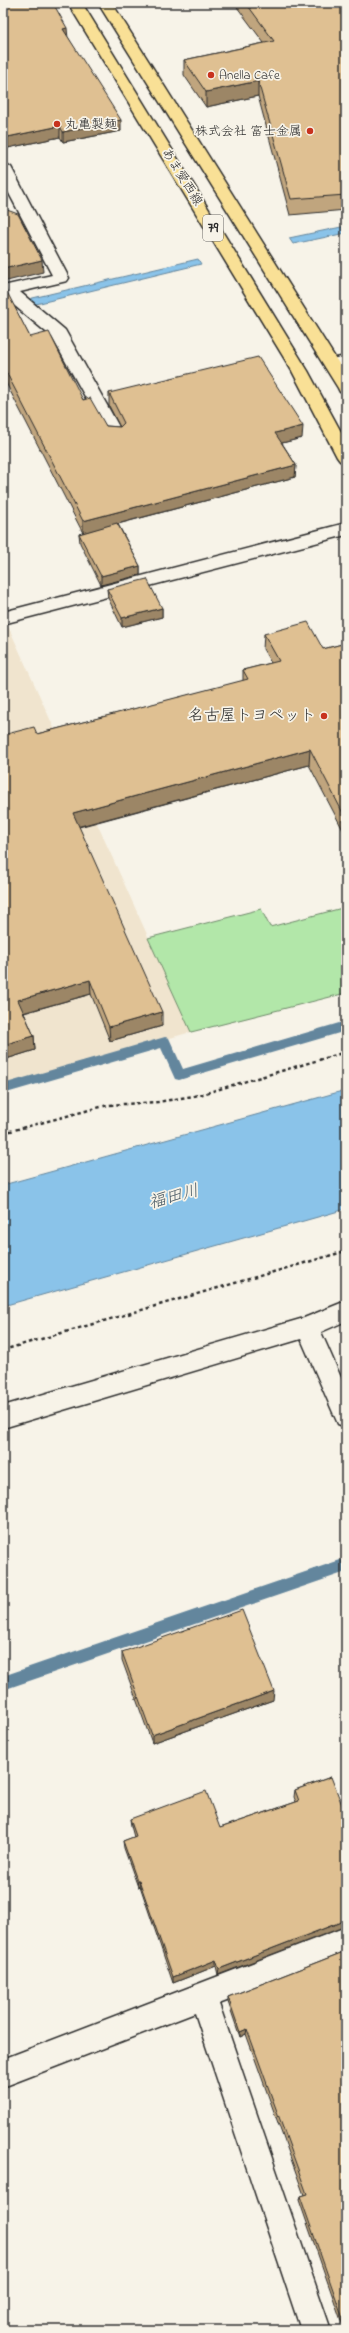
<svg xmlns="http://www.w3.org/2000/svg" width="349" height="2333" font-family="'Indie Flower','Klee One',sans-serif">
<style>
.built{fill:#f0e4ce}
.green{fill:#b2e7a9;stroke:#6e896a}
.water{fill:#8ac3e9;stroke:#64869d}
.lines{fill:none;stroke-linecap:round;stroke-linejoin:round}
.stream{fill:#64869d;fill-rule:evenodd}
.minor-casing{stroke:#2b2b2b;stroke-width:3}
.major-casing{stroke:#2b2b2b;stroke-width:3}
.path{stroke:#2b2b2b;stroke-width:2.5;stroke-dasharray:3.5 3;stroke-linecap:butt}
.minor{fill:#f7f3e8;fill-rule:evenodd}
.major{fill:#f9e096;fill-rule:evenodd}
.wall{fill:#c0a57e;stroke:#2b2b2b}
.shaded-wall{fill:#9c8666;stroke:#2b2b2b}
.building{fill:#dfc092;stroke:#2b2b2b}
.poi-dot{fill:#c8321e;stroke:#f7f3e8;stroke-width:1.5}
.labels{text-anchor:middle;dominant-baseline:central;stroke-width:3.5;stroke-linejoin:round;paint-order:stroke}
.far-poi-label{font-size:13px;fill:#2b2b2b;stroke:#f7f3e8;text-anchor:start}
.far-street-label{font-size:13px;fill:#2b2b2b;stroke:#f7f3e8}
.shield{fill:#f7f3e8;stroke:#686764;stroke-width:1}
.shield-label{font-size:15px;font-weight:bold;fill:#2b2b2b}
.poi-label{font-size:16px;fill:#2b2b2b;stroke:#f7f3e8;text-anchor:end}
.water-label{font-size:17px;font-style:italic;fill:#485964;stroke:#f7f3e8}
</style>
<rect width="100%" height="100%" fill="#f7f3e8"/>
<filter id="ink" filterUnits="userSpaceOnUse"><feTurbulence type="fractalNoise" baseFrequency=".025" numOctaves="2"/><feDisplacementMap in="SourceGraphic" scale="8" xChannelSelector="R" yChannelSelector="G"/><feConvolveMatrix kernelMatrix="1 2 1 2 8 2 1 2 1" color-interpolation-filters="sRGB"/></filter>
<g filter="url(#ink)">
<path class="built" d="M 9,628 L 191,1032 L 3,1086 L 3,630 Z"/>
<path class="green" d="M 346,907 L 346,993 L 191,1032 L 148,938 L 261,909 L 270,927 Z"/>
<path class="water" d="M 346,226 L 346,233 L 293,244 L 289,238 Z
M 198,259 L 201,264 L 3,312 L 3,305 Z
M 346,1090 L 346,1209 L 3,1306 L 3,1185 Z"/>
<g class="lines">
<path class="stream" d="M 346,1021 L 346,1031 L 179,1080 L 175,1079 L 161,1048 L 3,1094 L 3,1084 L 165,1037 L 169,1038 L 183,1069 Z
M 346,1558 L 346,1572 L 3,1690 L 3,1676 Z"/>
<g class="minor-casing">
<path id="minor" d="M 3,162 L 11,167 L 69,278 L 67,281 L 20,292 L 65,330 L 123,434 L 120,438 L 108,438 L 52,337 L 3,296 L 3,286 L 52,275 L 3,182 Z
M 346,356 L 346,366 L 332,369 L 326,368 L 324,364 L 326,360 Z
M 346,523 L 346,535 L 3,624 L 3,612 Z
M 346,1301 L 346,1321 L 321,1332 L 346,1389 L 346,1427 L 338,1424 L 301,1339 L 3,1428 L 3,1406 L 304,1318 Z
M 346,1927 L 346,1955 L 219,2004 L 331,2330 L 301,2330 L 195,2013 L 3,2087 L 3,2059 Z"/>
</g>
<g class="major-casing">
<path id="major" d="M 68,3 L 82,3 L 308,371 L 346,441 L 346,463 L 340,461 L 337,457 L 292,371 Z
M 98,3 L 112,3 L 346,375 L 346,393 L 340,392 L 338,388 Z"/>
</g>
<path class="path" d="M 3,1133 L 108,1105 L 158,1102 L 199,1095 L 346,1052
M 3,1350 L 346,1251"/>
<use href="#minor" class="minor"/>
<use href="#major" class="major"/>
</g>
<path class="wall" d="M 234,3 L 346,3 L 346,210 L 290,215 L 258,96 L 206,107 L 184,75 L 184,60 L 264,43 Z
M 68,37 L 121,131 L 63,142 L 60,137 L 3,149 Z
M 3,286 L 30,337 L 106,426 L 120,427 L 109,406 L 109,393 L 302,438 L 282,443 L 296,465 L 295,477 L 118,524 L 140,566 L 140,575 L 101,585 L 80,543 L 79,534 L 83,533 L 3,377 Z
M 107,589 L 162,608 L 162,617 L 122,627 L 108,598 Z
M 264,634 L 323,649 L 346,643 L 346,830 L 343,830 L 309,765 L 79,827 L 162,1026 L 110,1041 L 91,994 L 24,1013 L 34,1036 L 35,1050 L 3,1060 L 37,734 L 243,681 L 243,670 L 271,663 L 263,649 Z
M 122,1652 L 273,1700 L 152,1743 L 122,1660 Z
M 331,1777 L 218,1975 L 216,1966 L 173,1983 L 140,1886 L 138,1887 L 124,1848 L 123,1841 L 134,1837 L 131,1826 L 130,1819 L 220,1828 L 296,1802 L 294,1797 L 295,1790 Z
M 346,1951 L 346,2328 L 344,2329 L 299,2200 L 300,2196 L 304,2195 L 246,2034 L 240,2037 L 228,2002 L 228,1997 Z"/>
<path class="shaded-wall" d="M 67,28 L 68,39 L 63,29 Z
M 258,81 L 258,96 L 206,107 L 206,92 Z
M 121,120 L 121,131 L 63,142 L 63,132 Z
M 60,126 L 60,137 L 3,149 L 3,138 Z
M 42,260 L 43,272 L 3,282 L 3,269 Z
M 303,426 L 302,438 L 274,445 L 275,433 Z
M 296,465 L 295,477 L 83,533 L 83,521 Z
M 140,566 L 140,575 L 101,585 L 101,576 Z
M 162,608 L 162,617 L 122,627 L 122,618 Z
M 310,749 L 309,765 L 73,828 L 73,813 Z
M 344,815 L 346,815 L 346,830 L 343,830 Z
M 90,980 L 91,994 L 19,1014 L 18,1000 Z
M 162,1012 L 162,1026 L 110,1041 L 109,1027 Z
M 34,1036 L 35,1050 L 3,1060 L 3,1045 Z
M 274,1691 L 273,1700 L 152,1743 L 152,1735 Z
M 137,1880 L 139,1880 L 140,1886 L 138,1887 Z
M 346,1920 L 346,1926 L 218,1975 L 219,1969 Z
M 216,1960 L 216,1966 L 173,1983 L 173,1977 Z
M 247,2029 L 246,2034 L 240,2037 L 240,2032 Z"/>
<path class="building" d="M 3,3 L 53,3 L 67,28 L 63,29 L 121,120 L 63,132 L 60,126 L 3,138 Z
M 246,3 L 346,3 L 346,195 L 291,199 L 258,81 L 206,92 L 184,60 L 274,41 Z
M 7,210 L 18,214 L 42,260 L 3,269 L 3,211 Z
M 3,286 L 5,288 L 30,337 L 49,332 L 83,400 L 90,398 L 106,426 L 120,427 L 124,423 L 109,393 L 258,357 L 303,426 L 275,433 L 296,465 L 83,521 L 3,366 Z
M 117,523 L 140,566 L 101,576 L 79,534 Z
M 147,579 L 162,608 L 122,618 L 107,589 Z
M 308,622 L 323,649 L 346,643 L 346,815 L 344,815 L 310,749 L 73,813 L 162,1012 L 109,1027 L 90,980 L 18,1000 L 34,1036 L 3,1045 L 3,735 L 34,727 L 37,734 L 248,679 L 243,670 L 279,661 L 264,634 Z
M 242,1610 L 274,1691 L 152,1735 L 122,1652 Z
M 331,1777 L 346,1815 L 346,1920 L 219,1969 L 216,1960 L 173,1977 L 139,1880 L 137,1880 L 123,1841 L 136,1836 L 130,1819 L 206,1791 L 220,1828 L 299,1801 L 295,1790 Z
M 346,1951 L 346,2327 L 300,2196 L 307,2194 L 247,2029 L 240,2032 L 228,1997 Z"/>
</g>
<g class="poi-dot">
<circle cx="211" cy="75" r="4"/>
<circle cx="57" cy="124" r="4"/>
<circle cx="310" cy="131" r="4"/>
<circle cx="324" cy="716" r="4"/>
</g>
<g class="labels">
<g class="far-poi-label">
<text x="219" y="75">Anella Cafe</text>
<text x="65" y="124">丸亀製麺</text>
<text x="302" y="131" text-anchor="end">株式会社 富士金属</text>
</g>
<g class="far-street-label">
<text transform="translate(182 177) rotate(58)">あま愛西線</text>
</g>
<rect class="shield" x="203" y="215" width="20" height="26" rx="3"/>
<g class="shield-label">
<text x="213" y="228">79</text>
</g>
<g class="poi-label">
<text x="316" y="716">名古屋トヨペット</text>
</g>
<g class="water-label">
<text transform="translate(174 1197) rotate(-15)">福田川</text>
</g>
</g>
<rect width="349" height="2333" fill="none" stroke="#f7f3e8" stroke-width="16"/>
<rect x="8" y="8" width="333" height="2317" fill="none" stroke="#2b2b2b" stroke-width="1.5" filter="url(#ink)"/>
</svg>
